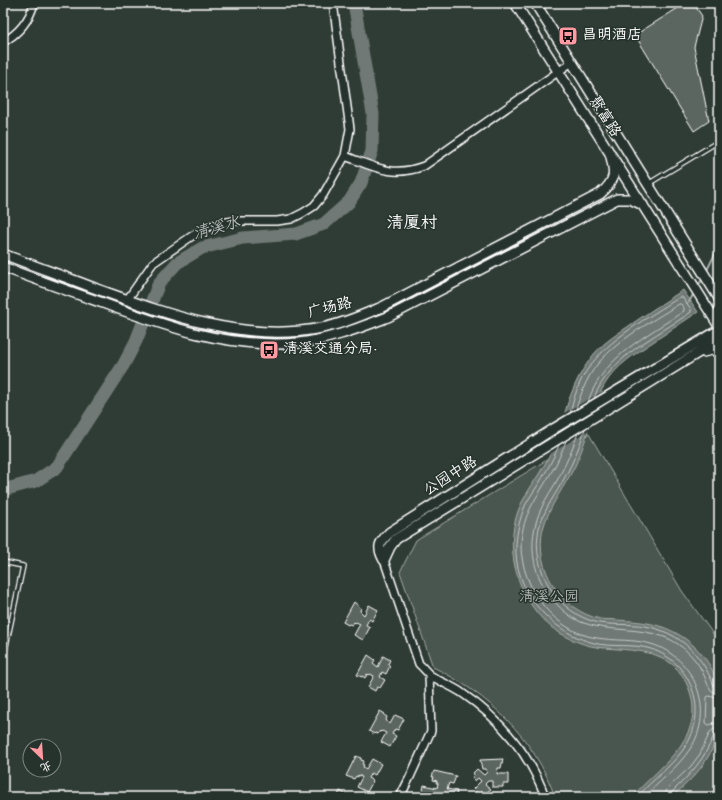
<svg xmlns="http://www.w3.org/2000/svg" width="722" height="800" font-family="'Gochi Hand','LXGW WenKai TC',sans-serif">
<style>
.green{fill:#4a544f;stroke:#a4aaa7}
.water{fill:#707975;stroke:#a9afac}
.pier{fill:#2f3b35}
.lines{fill:none;stroke-linecap:round;stroke-linejoin:round}
.shore{stroke:#c6c9c8;stroke-width:1}
.stream{stroke:#a9afac;stroke-width:2}
.river{stroke:#707975;stroke-width:13}
.building{fill:#5b6661;stroke:#fff}
.lane-casing{stroke:#fff;stroke-width:6}
.street-casing{stroke:#fff;stroke-width:10}
.secondary-casing{stroke:#fff;stroke-width:12}
.lane{stroke:#26332d;stroke-width:3.5}
.street{stroke:#26332d;stroke-width:7}
.secondary{stroke:#26332d;stroke-width:9}
.labels{text-anchor:middle;dominant-baseline:central;stroke-width:3;stroke-linejoin:round;paint-order:stroke}
.poi-label{font-size:15px;fill:#fff;stroke:#26332d;text-anchor:start}
.street-label{font-size:15px;fill:#fff;stroke:#26332d}
.park-label{font-size:15px;fill:#b7bbb9;stroke:#26332d}
.water-label{font-size:16px;font-style:italic;fill:#b8bcba;stroke:#26332d}
.quarter-label{font-size:17px;fill:#fff;stroke:#26332d}
</style>
<rect width="100%" height="100%" fill="#2f3b35"/>
<filter id="ink" filterUnits="userSpaceOnUse"><feTurbulence type="fractalNoise" baseFrequency=".025" numOctaves="2"/><feDisplacementMap in="SourceGraphic" scale="8" xChannelSelector="R" yChannelSelector="G"/><feConvolveMatrix kernelMatrix="1 2 1 2 8 2 1 2 1" color-interpolation-filters="sRGB"/></filter>
<g filter="url(#ink)">
<path class="green" d="M 589,434 L 682,591 L 719,642 L 719,783 L 708,797 L 555,797 C 535,738 488,694 433,667 L 400,572 L 416,540 Z"/>
<path class="water" d="M 683,290 L 698,312 C 683,322 668,332 653,342 C 635,354 617,365 605,384 C 596,399 593,417 587,434 C 584,445 580,455 575,466 C 565,486 549,506 543,529 C 534,568 560,610 600,619 C 605,620 611,619 616,620 C 635,621 654,622 672,631 C 694,641 714,664 719,689 C 720,697 719,705 719,713 C 719,731 717,742 708,757 C 699,773 685,785 672,797 L 632,797 C 659,766 707,738 689,689 C 672,645 633,652 596,647 C 581,645 563,636 551,627 C 516,598 501,544 522,502 C 532,483 545,467 554,447 C 562,428 565,406 574,387 C 579,375 586,364 594,354 C 605,341 619,333 633,323 C 649,312 666,301 683,290 Z"/>
<path class="pier" d="M 605,390 L 600,399 L 591,429 L 548,455 L 564,413 Z"/>
<g class="lines">
<path class="shore" d="M 576,409 C 580,397 584,385 590,375 C 608,344 650,323 679,304 L 681,304 L 684,308 L 684,311 C 647,336 602,357 588,402
M 570,413 C 574,398 578,383 587,370 C 609,338 648,318 680,297 L 682,297 L 691,309 L 691,312 C 656,337 610,356 594,398
M 585,429 C 580,446 573,462 565,477 C 556,494 544,509 539,528 C 530,569 557,614 599,623 C 612,625 625,624 638,625 C 676,629 701,652 714,686 L 719,688
M 578,433 C 573,447 567,462 560,475 C 554,487 546,497 541,509 C 529,535 530,566 546,590 C 554,603 567,616 581,622 C 609,633 639,626 667,638 C 681,644 695,657 702,671 C 705,676 707,685 711,690 C 713,692 716,693 719,693
M 566,441 C 562,451 558,462 552,471 C 538,497 522,513 521,545 C 521,587 554,632 597,638 C 615,641 634,639 651,644 C 695,657 716,711 690,749 C 678,767 659,782 644,797
M 559,445 C 553,460 545,474 536,488 C 533,493 528,499 525,506 C 520,518 517,531 516,544 C 513,590 550,632 594,643 C 612,648 632,643 651,649 C 691,662 708,708 687,744 C 675,764 652,780 637,797
M 719,699 L 709,696 L 707,697 L 706,723 L 709,725 L 719,722
M 664,797 L 667,789 L 691,766 L 700,754 L 710,732 L 714,729 L 719,728
M 669,797 L 671,793 C 691,773 703,762 714,735 L 719,733"/>
<path class="stream" d="M 706,272 L 719,246
M 698,286 L 703,278
M 689,302 L 694,293"/>
<path class="river" d="M 3,490 L 36,481 L 57,467 L 124,364 L 136,341 L 159,283 L 177,263 L 202,248 L 243,238 L 296,234 L 324,224 L 349,202 L 361,183 L 372,151 L 373,114 L 354,3"/>
</g>
<path class="building" d="M 686,3 L 693,3 L 702,16 L 694,47 L 709,121 L 694,131 L 635,35 Z
M 354,602 L 361,608 L 360,611 L 364,615 L 369,605 L 378,610 L 372,621 L 369,619 L 366,625 L 370,627 L 363,640 L 354,635 L 360,624 L 356,622 L 355,623 L 354,622 L 352,625 L 349,624 L 348,625 L 343,622 Z
M 368,655 L 375,660 L 373,663 L 378,667 L 383,656 L 390,660 L 388,664 L 390,666 L 386,674 L 382,672 L 380,677 L 385,680 L 380,688 L 377,687 L 375,691 L 368,687 L 374,676 L 370,674 L 369,675 L 367,674 L 365,678 L 362,676 L 362,677 L 357,675 Z
M 380,711 L 385,714 L 384,715 L 387,717 L 386,720 L 387,721 L 387,722 L 390,724 L 395,715 L 404,719 L 398,730 L 395,729 L 392,734 L 396,736 L 390,747 L 381,742 L 386,733 L 382,731 L 381,732 L 380,731 L 378,734 L 375,733 L 374,734 L 369,731 Z
M 356,756 L 361,758 L 361,760 L 364,761 L 362,764 L 364,765 L 363,767 L 366,769 L 372,759 L 381,764 L 375,775 L 371,773 L 368,778 L 373,781 L 367,792 L 357,787 L 362,777 L 358,775 L 358,777 L 356,776 L 354,779 L 346,776 Z
M 503,759 L 501,768 L 498,768 L 497,774 L 508,774 L 508,784 L 503,784 L 503,787 L 492,787 L 492,781 L 488,781 L 485,784 L 491,789 L 481,797 L 473,789 L 481,781 L 478,778 L 475,781 L 472,778 L 474,775 L 473,773 L 477,769 L 484,775 L 487,772 L 485,769 L 482,769 L 480,760 Z
M 434,771 L 456,776 L 453,784 L 449,783 L 447,789 L 457,791 L 456,797 L 443,797 L 444,795 L 438,794 L 437,797 L 422,796 L 424,785 L 437,788 L 438,783 L 436,783 L 437,781 L 433,780 L 434,777 L 432,777 Z
M 340,791 L 347,795 L 346,796 L 347,797 L 337,797 Z"/>
<g class="lines">
<g class="lane-casing">
<path id="lane" d="M 648,184 L 719,141
M 3,562 L 23,566 L 3,660"/>
</g>
<g class="street-casing">
<path id="street" d="M 3,42 C 18,34 30,20 34,3
M 345,156 C 375,167 392,178 424,166 L 572,62
M 127,300 L 153,263 L 192,236 L 205,228 L 220,223 L 235,221 L 277,221 L 291,219 L 303,213 L 314,206 L 323,195 L 345,156 L 350,129 L 333,3
M 384,560 L 419,664 C 423,667 426,672 430,675 C 440,682 452,686 462,693 C 499,718 531,755 545,797
M 400,797 L 410,777 L 431,731 L 429,675"/>
</g>
<g class="secondary-casing">
<path id="secondary" d="M 515,3 L 719,326
M 535,3 L 719,298
M 3,254 C 34,266 66,277 97,289 C 169,315 245,343 322,328 C 343,324 363,315 382,307 L 600,194 C 617,180 615,172 610,153
M 3,267 C 35,279 68,291 100,302 C 164,326 229,349 298,343 C 329,340 359,328 388,317 L 617,199 L 630,199 L 643,205
M 703,352 L 712,350 L 719,352
M 384,560 C 376,546 380,542 390,532 L 555,428 L 719,330
M 384,560 L 390,547 L 396,539 L 719,340"/>
</g>
<use href="#lane" class="lane"/>
<use href="#street" class="street"/>
<use href="#secondary" class="secondary"/>
</g>
</g>
<defs>
<g id="bus-square" transform="scale(1)"><rect x="-9" y="-9" width="18" height="18" rx="4" fill="#ff9aa2" stroke="#26332d"/><path d="M-5-6H5V4H4V6H2V4H-2V6H-4V4H-5ZM-3.5-4V0h7V-4ZM-3.5 1.2v1.5H-2V1.2ZM2 1.2v1.5H3.5V1.2Z" fill="#111"/></g>
</defs>
<g fill-rule="evenodd">
<use href="#bus-square" x="568" y="36"/>
<use href="#bus-square" x="269" y="350"/>
</g>
<g class="labels">
<g class="poi-label">
<text x="582" y="36">昌明酒店</text>
<text x="283" y="350">清溪交通分局·</text>
</g>
<g class="street-label">
<text transform="translate(604 117) rotate(58)">聚富路</text>
<text transform="translate(330 309) rotate(-14)">广场路</text>
<text transform="translate(451 477) rotate(-32)">公园中路</text>
</g>
<g class="park-label">
<text x="549" y="598">清溪公园</text>
</g>
<g class="water-label">
<text transform="translate(217 230) rotate(-16)">清溪水</text>
</g>
<g class="quarter-label">
<text x="412" y="225">清厦村</text>
</g>
</g>
<rect width="722" height="800" fill="none" stroke="#26332d" stroke-width="16"/>
<rect x="8" y="8" width="706" height="784" fill="none" stroke="#fff" stroke-width="1.5" filter="url(#ink)"/>
<g transform="translate(42 758) rotate(155)"><circle r="19" fill="#26332d" stroke="#7d8581"/>
<path d="M0-3L7 15L0 10L-7 15Z" fill="#ff9aa2"/>
<text y="-6" font-size="11" font-weight="bold" text-anchor="middle" fill="#ffffff">北</text>
</g>
</svg>
